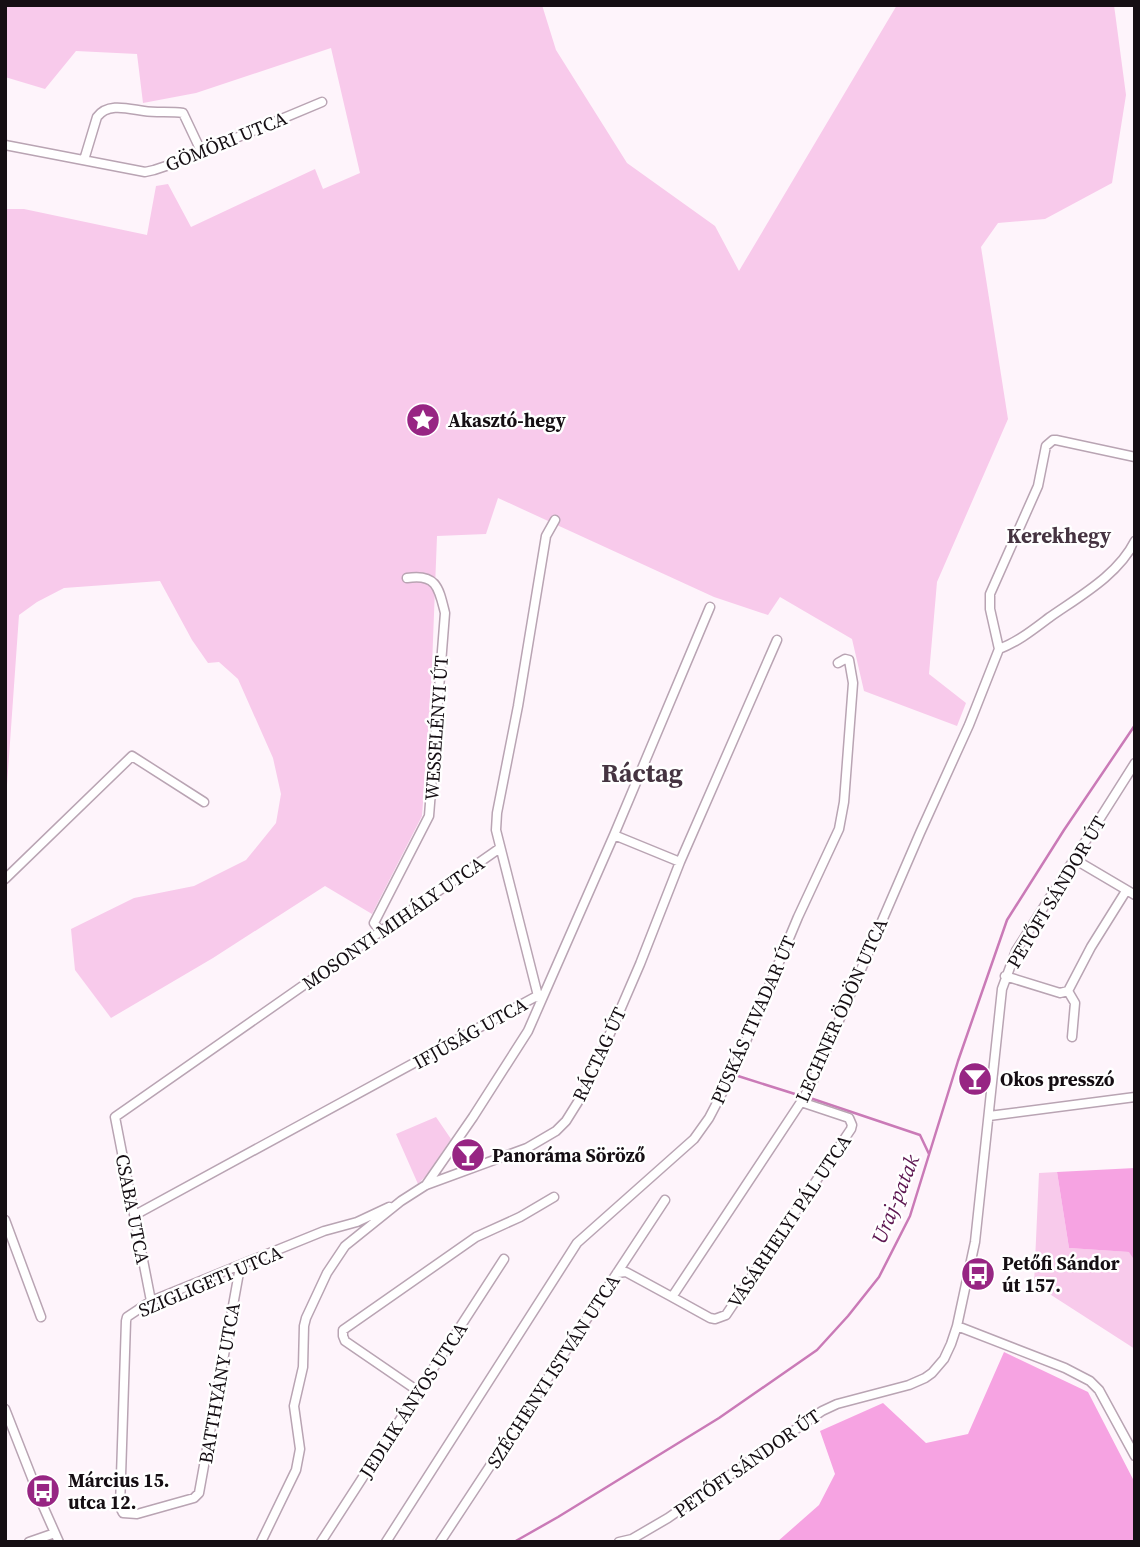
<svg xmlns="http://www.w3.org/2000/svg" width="1140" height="1547" font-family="'Source Serif 4',serif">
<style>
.green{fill:#f8caeb}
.forest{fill:#f6a3e2}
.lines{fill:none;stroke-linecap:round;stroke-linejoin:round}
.stream{stroke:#ca7ab7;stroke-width:2.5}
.minor-casing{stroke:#b9a4b3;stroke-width:11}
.minor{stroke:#fff;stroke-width:8}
.labels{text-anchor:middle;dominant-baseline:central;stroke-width:5;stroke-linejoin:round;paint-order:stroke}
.street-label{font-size:19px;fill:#150e13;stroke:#fff}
.poi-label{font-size:19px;font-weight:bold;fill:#150e13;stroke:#fff;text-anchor:start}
.neighbourhood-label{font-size:21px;font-weight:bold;fill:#453441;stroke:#fff}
.water-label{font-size:21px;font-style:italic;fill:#5c1550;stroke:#fff}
.district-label{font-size:26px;font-weight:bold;fill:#453441;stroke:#fff}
</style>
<rect width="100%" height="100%" fill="#fef4fb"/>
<path class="green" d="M 5,5 L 542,5 L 556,50 L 627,163 L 715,226 L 739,271 L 897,5 L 1114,5 L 1126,95 L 1112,183 L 1045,219 L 998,223 L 981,247 L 1008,419 L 937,582 L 929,674 L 966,703 L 957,726 L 864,691 L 852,639 L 780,597 L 768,615 L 714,597 L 498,498 L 486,534 L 437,536 L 431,692 L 422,816 L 372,914 L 325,886 L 213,958 L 111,1018 L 75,970 L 71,929 L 134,898 L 194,886 L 246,860 L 276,823 L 281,794 L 273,758 L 238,679 L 219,662 L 208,663 L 192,640 L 160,581 L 64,588 L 37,602 L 19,615 L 7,785 L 5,787 L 5,209 L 24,209 L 147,235 L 156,186 L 168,184 L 191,227 L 315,169 L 323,189 L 360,173 L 331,48 L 196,93 L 143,103 L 137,54 L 76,51 L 45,89 L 5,77 Z
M 436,1117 L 451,1139 L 426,1176 L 418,1184 L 396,1134 Z
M 1057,1172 L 1069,1248 L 1130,1252 L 1135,1261 L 1135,1349 L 1034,1284 L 1039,1173 Z"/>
<path class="forest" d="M 1135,1168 L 1135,1261 L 1129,1252 L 1069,1248 L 1057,1172 Z
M 1004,1352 L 1088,1392 L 1135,1483 L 1135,1542 L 777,1542 L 819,1505 L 835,1474 L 820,1431 L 883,1403 L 926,1443 L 968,1434 Z"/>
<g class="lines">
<path class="stream" d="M 738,1076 L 795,1094
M 810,1098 L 920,1135 L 929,1154
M 514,1542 L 558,1517 L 719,1418 L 817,1350 L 848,1316 L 879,1277 L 910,1216 L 958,1061 L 1007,920 L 1064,830 L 1135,725"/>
<g class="minor-casing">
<path id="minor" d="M 5,145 L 145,172 L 154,170 L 181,161 L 322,102
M 84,160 L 97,117 C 108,102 129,109 144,111 C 157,113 170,111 183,113 L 201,151
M 999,649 L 990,609 L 990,594 L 1038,486 L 1046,446 L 1053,440 L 1056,440 L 1135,457
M 999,649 C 1018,642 1034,629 1050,617 C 1080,596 1118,575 1135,541
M 614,835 L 680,862
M 1074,859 L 1135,895
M 5,879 L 132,756 L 204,802
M 380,931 L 374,923 L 429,816 L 445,613 C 439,589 437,573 407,578
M 1005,976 L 1060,993 L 1068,991 L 1091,947 L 1126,891
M 1068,991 L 1075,1003 L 1072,1037
M 989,1116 L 1135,1097
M 426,1185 L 473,1117 L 528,1031 L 542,999 L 537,992 L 496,830 L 497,813 L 518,706 L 546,536 L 555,520
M 135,1215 L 535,997 L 542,999 L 614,835 L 710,607
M 5,1220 L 41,1317
M 240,1267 L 199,1493 L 194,1498 L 137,1514 L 123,1513 L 120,1507 L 126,1321 L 127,1317 L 151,1301 L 324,1231 L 357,1222 L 389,1207
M 617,1273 L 626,1272 L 672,1297 L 801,1102 L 812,1083 L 920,833 L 969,725 L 999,649
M 672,1297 L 710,1318 L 715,1319 L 726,1315 L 851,1129 L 852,1125 L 849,1118 L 801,1102
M 151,1301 L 115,1117 L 500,848
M 957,1326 L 1065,1368 L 1090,1381 L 1099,1390 L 1135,1456
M 418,1391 L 345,1341 L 343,1336 L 343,1330 L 476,1237 L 520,1217 L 554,1197
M 5,1409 L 43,1506 L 59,1542
M 29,1542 L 55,1533
M 261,1542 L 296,1470 L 300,1449 L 294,1406 L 303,1367 L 304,1326 L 306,1318 L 327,1273 L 345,1246 L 401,1201 L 426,1185 L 527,1148 L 556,1131 L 566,1121 L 586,1089 L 640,964 L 680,862 L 777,640
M 321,1542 L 504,1259
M 386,1542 L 577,1243 L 694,1139 L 709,1118 L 733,1072 L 798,917 L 839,829 L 844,802 L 853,683 L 849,660 L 845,659 L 838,663
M 440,1542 L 665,1200
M 619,1542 L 632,1539 L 668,1518 L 822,1411 L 837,1404 L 909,1385 L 925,1378 L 932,1373 L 944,1359 L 951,1344 L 957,1326 L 975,1242 L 1002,989 L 1016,951 L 1135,763"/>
</g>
<use href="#minor" class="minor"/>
</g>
<defs>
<g id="sight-disc" transform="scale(1.75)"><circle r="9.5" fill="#972583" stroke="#fff"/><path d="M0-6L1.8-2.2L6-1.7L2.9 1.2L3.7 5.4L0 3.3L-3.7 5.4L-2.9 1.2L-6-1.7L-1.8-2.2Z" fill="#fff"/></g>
<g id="bar-disc" transform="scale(1.75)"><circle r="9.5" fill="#972583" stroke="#fff"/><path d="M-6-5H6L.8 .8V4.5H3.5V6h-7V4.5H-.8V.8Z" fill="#fff"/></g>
<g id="bus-disc" transform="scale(1.75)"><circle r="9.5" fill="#972583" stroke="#fff"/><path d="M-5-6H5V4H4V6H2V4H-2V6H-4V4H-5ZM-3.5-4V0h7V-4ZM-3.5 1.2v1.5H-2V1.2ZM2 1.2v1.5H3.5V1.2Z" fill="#fff"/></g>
</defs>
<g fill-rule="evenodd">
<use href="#sight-disc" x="423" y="420"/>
<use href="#bar-disc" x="975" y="1079"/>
<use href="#bar-disc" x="468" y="1155"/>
<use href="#bus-disc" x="978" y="1274"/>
<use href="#bus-disc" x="43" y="1491"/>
</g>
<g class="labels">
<g class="street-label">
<text transform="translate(226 141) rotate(-22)">GÖMÖRI UTCA</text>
<text transform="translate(436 728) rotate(-86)">WESSELÉNYI ÚT</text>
<text transform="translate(1056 892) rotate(-59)">PETŐFI SÁNDOR ÚT</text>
<text transform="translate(393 923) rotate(-35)">MOSONYI MIHÁLY UTCA</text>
<text transform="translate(841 1010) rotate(-66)">LECHNER ÖDÖN UTCA</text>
<text transform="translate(753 1020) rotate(-66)">PUSKÁS TIVADAR ÚT</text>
<text transform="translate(470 1033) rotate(-29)">IFJÚSÁG UTCA</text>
<text transform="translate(599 1054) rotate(-65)">RÁCTAG ÚT</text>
<text transform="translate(133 1209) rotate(79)">CSABA UTCA</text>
<text transform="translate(789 1221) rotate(-56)">VÁSÁRHELYI PÁL UTCA</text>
<text transform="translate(210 1281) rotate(-23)">SZIGLIGETI UTCA</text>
<text transform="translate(553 1371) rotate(-57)">SZÉCHENYI ISTVÁN UTCA</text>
<text transform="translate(219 1383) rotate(-80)">BATTHYÁNY UTCA</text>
<text transform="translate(413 1400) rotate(-57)">JEDLIK ÁNYOS UTCA</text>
<text transform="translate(747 1463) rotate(-35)">PETŐFI SÁNDOR ÚT</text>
</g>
<g class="poi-label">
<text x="448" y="420">Akasztó-hegy</text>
<text x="1000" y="1079">Okos presszó</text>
<text x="492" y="1155">Panoráma Söröző</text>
<text x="1002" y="1263">Petőfi Sándor<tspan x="1002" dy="22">út 157.</tspan></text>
<text x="68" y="1480">Március 15.<tspan x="68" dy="22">utca 12.</tspan></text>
</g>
<g class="neighbourhood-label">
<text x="1059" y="535">Kerekhegy</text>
</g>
<g class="water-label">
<text transform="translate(895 1199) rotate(-68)">Uraj-patak</text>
</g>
<g class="district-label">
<text x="642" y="773">Ráctag</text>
</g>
</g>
<rect width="1140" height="1547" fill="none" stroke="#150e13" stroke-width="14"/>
</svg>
